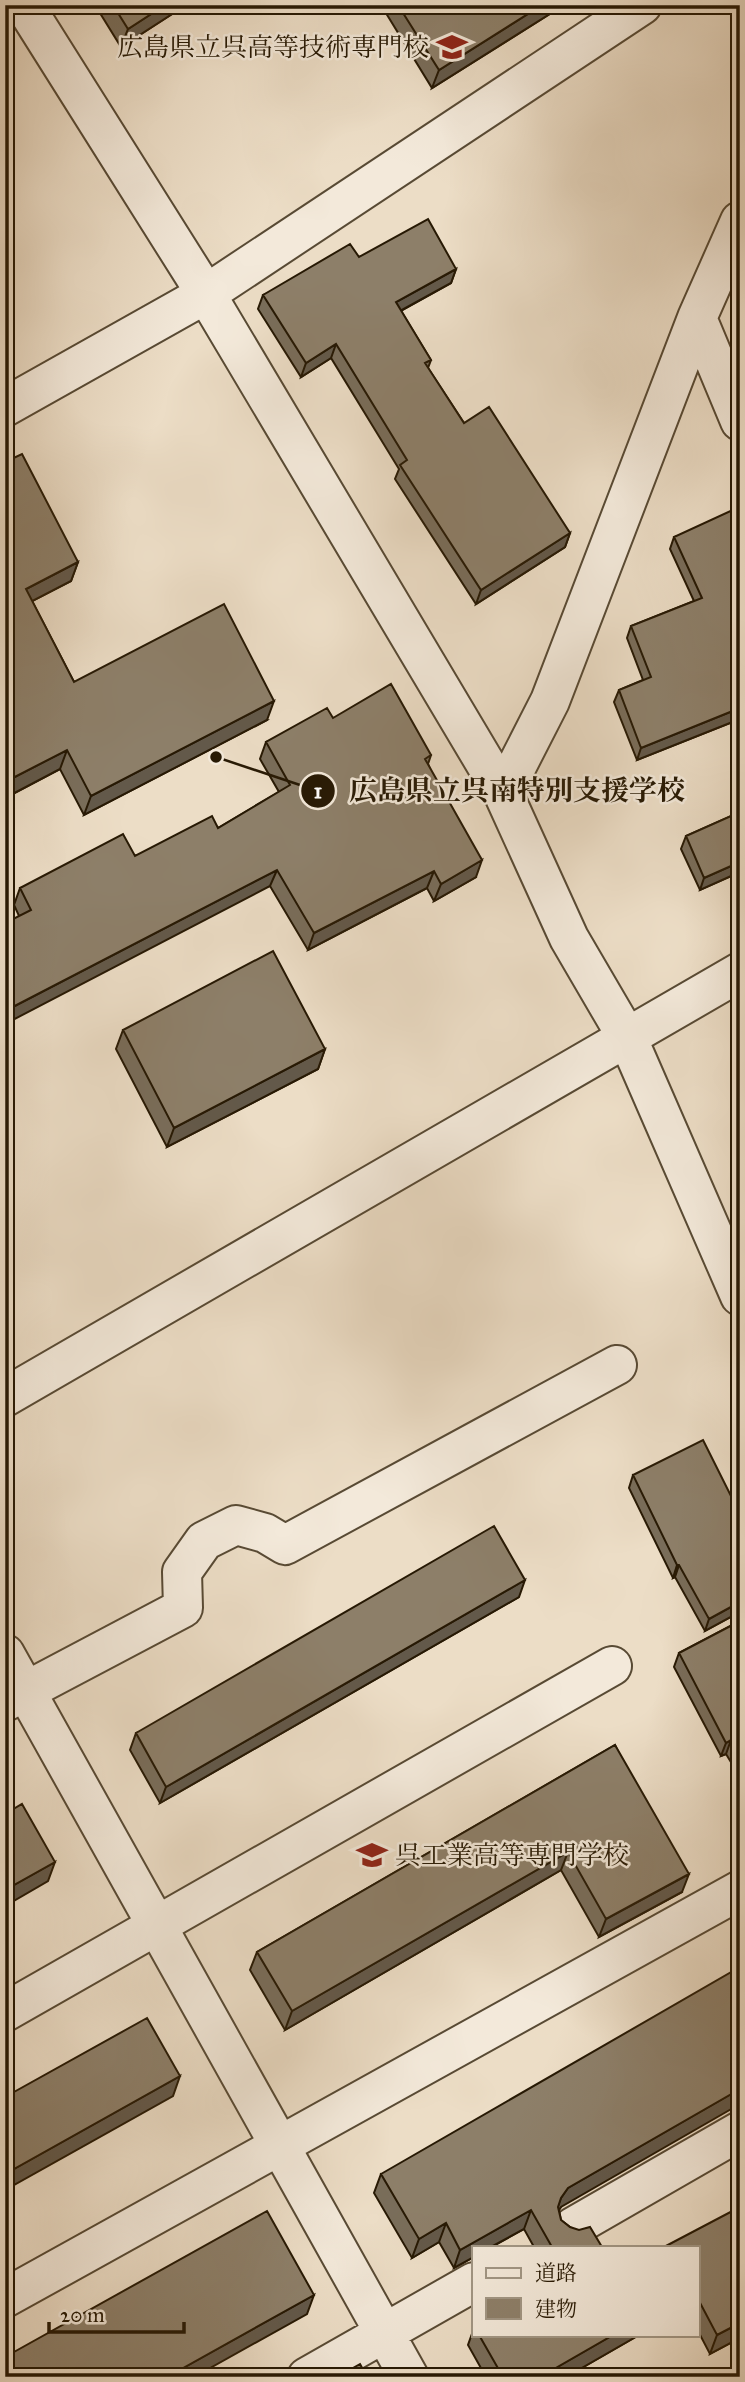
<svg xmlns="http://www.w3.org/2000/svg" width="745" height="2382" font-family="'IM FELL Great Primer','Noto Serif JP',serif">
<style>
.lines{fill:none;stroke-linecap:round;stroke-linejoin:round}
.minor-casing{stroke:#584a34;stroke-width:42}
.minor{stroke:#f3e9da;stroke-width:38}
.wall{fill:#796d5a;stroke:#271904;stroke-width:2}
.shaded-wall{fill:#63594a;stroke:#271904;stroke-width:2}
.building{fill:#8d7f69;stroke:#271904;stroke-width:2}
.labels{text-anchor:middle;dominant-baseline:central;stroke-width:5;stroke-linejoin:round;paint-order:stroke}
.poi-label{font-size:26px;fill:#271904;stroke:#f3e9da;text-anchor:end}
.leader{fill:none;stroke:#271904;stroke-width:2.5}
.callout-dot{fill:#271904;stroke:#f3e9da;stroke-width:2.5}
.mark-label{font-size:21px;text-anchor:middle;font-weight:bold;fill:#fff}
.callout-label{font-size:28px;text-anchor:middle;font-weight:bold;fill:#271904;stroke:#f3e9da;stroke-width:5;stroke-linejoin:round;paint-order:stroke}
</style>
<rect width="100%" height="100%" fill="#ecddc6"/>
<filter id="stains"><feTurbulence type="fractalNoise" baseFrequency=".00286" numOctaves="4"/><feColorMatrix values="0 0 0 0 .2 0 0 0 0 .09 0 0 0 0 .02 0 0 0 .5 -.17"/></filter>
<radialGradient id="worn" r=".72"><stop offset=".6" stop-color="#630" stop-opacity="0"/><stop offset="1" stop-color="#630" stop-opacity=".3"/></radialGradient>
<g class="lines">
<g class="minor-casing">
<path id="minor" d="M 24,5 L 206,294 L 503,793 L 569,938 L 628,1039 L 740,1296
M 697,318 L 740,421
M 5,407 L 206,294 L 642,5
M 503,793 L 550,701 L 697,318 L 740,221
M 5,1397 L 740,972
M 5,1654 L 409,2377
M 5,1702 L 183,1608 L 182,1572 L 204,1541 L 236,1525 L 265,1533 L 285,1545 L 617,1365
M 5,2012 L 612,1666
M 573,2227 L 740,2131
M 5,2298 L 740,1890
M 307,2377 L 474,2282"/>
</g>
<use href="#minor" class="minor"/>
</g>
<path class="wall" d="M 95,5 L 186,5 L 121,47 Z
M 381,5 L 564,5 L 432,88 Z
M 359,257 L 456,269 L 451,283 L 401,311 L 431,360 L 428,368 L 464,423 L 570,533 L 565,547 L 476,604 L 395,479 L 399,469 L 331,358 L 301,377 L 258,309 L 263,295 Z
M 5,462 L 78,562 L 71,581 L 32,601 L 74,682 L 267,720 L 84,815 L 60,769 L 5,798 Z
M 740,518 L 740,719 L 637,760 L 614,702 L 619,690 L 643,680 L 627,638 L 631,626 L 694,601 L 670,549 L 674,537 Z
M 333,718 L 431,755 L 428,764 L 476,877 L 434,901 L 427,888 L 308,950 L 270,886 L 19,916 L 14,905 L 20,888 L 135,856 L 218,828 L 279,792 L 260,759 L 266,742 Z
M 740,812 L 740,872 L 700,890 L 681,849 L 686,836 Z
M 123,1030 L 325,1049 L 318,1069 L 167,1147 L 116,1049 Z
M 633,1475 L 740,1514 L 740,1612 L 705,1631 L 675,1577 L 673,1578 L 629,1488 Z
M 519,1597 L 160,1803 L 130,1750 L 136,1733 Z
M 740,1621 L 740,1777 L 726,1754 L 721,1756 L 674,1667 L 679,1653 Z
M 615,1745 L 682,1892 L 599,1937 L 561,1870 L 285,2030 L 250,1970 L 257,1952 Z
M 381,2174 L 561,2207 L 559,2210 L 561,2220 L 570,2227 L 602,2247 L 534,2247 L 524,2229 L 454,2268 L 439,2242 L 412,2258 L 374,2193 Z
M 740,2207 L 740,2338 L 710,2354 L 698,2331 L 698,2247 Z
M 474,2328 L 474,2335 L 639,2335 L 566,2377 L 486,2377 L 468,2345 Z"/>
<path class="shaded-wall" d="M 165,5 L 186,5 L 121,47 L 128,29 Z
M 542,5 L 564,5 L 432,88 L 439,70 Z
M 456,269 L 451,283 L 391,316 L 396,302 Z
M 336,344 L 331,358 L 301,377 L 306,363 Z
M 570,533 L 565,547 L 476,604 L 481,590 Z
M 78,562 L 71,581 L 19,608 L 26,589 Z
M 274,701 L 267,720 L 84,815 L 91,796 Z
M 740,708 L 740,719 L 637,760 L 641,748 Z
M 67,750 L 60,769 L 5,798 L 5,782 Z
M 482,860 L 476,877 L 434,901 L 441,884 Z
M 740,862 L 740,872 L 700,890 L 704,878 Z
M 277,870 L 270,886 L 5,1024 L 5,1011 Z
M 434,871 L 427,888 L 308,950 L 314,933 Z
M 325,1049 L 318,1069 L 167,1147 L 174,1128 Z
M 677,1565 L 679,1565 L 675,1577 L 673,1578 Z
M 525,1580 L 519,1597 L 160,1803 L 166,1787 Z
M 740,1602 L 740,1612 L 705,1631 L 709,1619 Z
M 731,1740 L 726,1754 L 721,1756 L 726,1743 Z
M 568,1852 L 561,1870 L 285,2030 L 292,2011 Z
M 55,1862 L 48,1881 L 5,1906 L 5,1890 Z
M 689,1874 L 682,1892 L 599,1937 L 606,1919 Z
M 180,2076 L 173,2096 L 5,2190 L 5,2174 Z
M 740,2089 L 740,2104 L 561,2207 L 554,2217 L 561,2198 L 568,2188 Z
M 531,2210 L 524,2229 L 491,2247 L 474,2247 L 474,2257 L 454,2268 L 460,2250 Z
M 446,2223 L 439,2242 L 412,2258 L 419,2239 Z
M 314,2295 L 307,2314 L 194,2377 L 167,2377 Z
M 740,2323 L 740,2338 L 710,2354 L 717,2335 Z
M 613,2335 L 639,2335 L 566,2377 L 540,2377 Z"/>
<path class="building" d="M 113,5 L 165,5 L 128,29 Z
M 398,5 L 542,5 L 439,70 Z
M 428,219 L 456,269 L 396,302 L 431,360 L 425,363 L 464,423 L 489,407 L 570,533 L 481,590 L 400,465 L 407,460 L 336,344 L 306,363 L 263,295 L 350,244 L 359,257 Z
M 22,454 L 78,562 L 26,589 L 74,682 L 224,604 L 274,701 L 91,796 L 67,750 L 5,782 L 5,707 L 11,704 L 5,693 L 5,462 Z
M 737,508 L 740,518 L 740,708 L 641,748 L 619,690 L 651,677 L 631,626 L 702,598 L 674,537 Z
M 391,684 L 431,755 L 425,759 L 482,860 L 441,884 L 434,871 L 314,933 L 277,870 L 5,1011 L 5,923 L 31,910 L 20,888 L 123,834 L 135,856 L 212,816 L 218,828 L 290,785 L 266,742 L 327,708 L 333,718 Z
M 740,812 L 740,862 L 704,878 L 686,836 Z
M 273,951 L 325,1049 L 174,1128 L 123,1030 Z
M 703,1440 L 740,1514 L 740,1602 L 709,1619 L 679,1565 L 677,1565 L 633,1475 Z
M 494,1526 L 525,1580 L 166,1787 L 136,1733 Z
M 740,1621 L 740,1756 L 731,1740 L 726,1743 L 679,1653 Z
M 615,1745 L 689,1874 L 606,1919 L 568,1852 L 292,2011 L 257,1952 Z
M 22,1804 L 55,1862 L 5,1890 L 5,1814 Z
M 740,1967 L 740,2089 L 568,2188 L 561,2198 L 558,2207 L 561,2220 L 570,2227 L 579,2230 L 590,2227 L 602,2247 L 552,2247 L 531,2210 L 460,2250 L 446,2223 L 419,2239 L 381,2174 Z
M 147,2018 L 180,2076 L 5,2174 L 5,2097 Z
M 740,2207 L 740,2323 L 717,2335 L 698,2299 L 698,2247 L 664,2247 Z
M 267,2211 L 314,2295 L 167,2377 L 5,2377 L 5,2357 Z
M 479,2335 L 613,2335 L 540,2377 L 503,2377 Z
M 360,2364 L 367,2377 L 337,2377 Z"/>
<defs>
<g id="university-bare" transform="scale(2.415)"><path d="M0-5L7-2L0 1L-7-2ZM-4 1L0 2.5L4 1V4Q0 6-4 4Z" fill="#8f2418" stroke="#f3e9da" stroke-width="2.5" paint-order="stroke"/></g>
<g id="school-bare" transform="scale(2.415)"><path d="M0-5L7-2L0 1L-7-2ZM-4 1L0 2.5L4 1V4Q0 6-4 4Z" fill="#8f2418" stroke="#f3e9da" stroke-width="2.5" paint-order="stroke"/></g>
</defs>
<g fill-rule="evenodd">
<use href="#university-bare" x="452" y="47"/>
<use href="#school-bare" x="372" y="1855"/>
</g>
<g class="labels">
<g class="poi-label">
<text x="429" y="47">広島県立呉高等技術専門校</text>
<text x="395" y="1855" text-anchor="start">呉工業高等専門学校</text>
</g>
</g>
<path class="leader" d="M216 757L318 791"/>
<g class="callout-dot">
<circle cx="216" cy="757" r="7"/>
<circle cx="318" cy="791" r="18"/>
</g>
<g class="mark-label">
<text x="318" y="798">1</text>
</g>
<g class="callout-label">
<text x="517" y="800">広島県立呉南特別支援学校</text>
</g>
<rect width="745" height="2382" fill="none" stroke="#ecddc6" stroke-width="28"/>
<rect x="7" y="7" width="731" height="2368" fill="none" stroke="#271904" stroke-width="3.5"/>
<rect x="14" y="14" width="717" height="2354" fill="none" stroke="#271904" stroke-width="2"/>
<rect x="472" y="2246" width="228" height="91" fill="#f3e9da" stroke="#a19684" stroke-width="2"/>
<rect x="486" y="2268" width="35" height="10" fill="#f3e9da" stroke="#a19684" stroke-width="2"/>
<text x="535" y="2280" font-size="21" fill="#271904">道路</text>
<rect x="486" y="2298" width="35" height="21" fill="#8d7f69" stroke="#a19684" stroke-width="2"/>
<text x="535" y="2316" font-size="21" fill="#271904">建物</text>
<path d="M49 2322v10h135v-10" fill="none" stroke="#271904" stroke-width="3.5"/>
<text x="60" y="2322" font-size="21" fill="#271904" stroke="#f3e9da" stroke-width="5" paint-order="stroke">20 m</text>
<rect width="100%" height="100%" filter="url(#stains)"/>
<rect width="100%" height="100%" fill="url(#worn)"/>
</svg>
